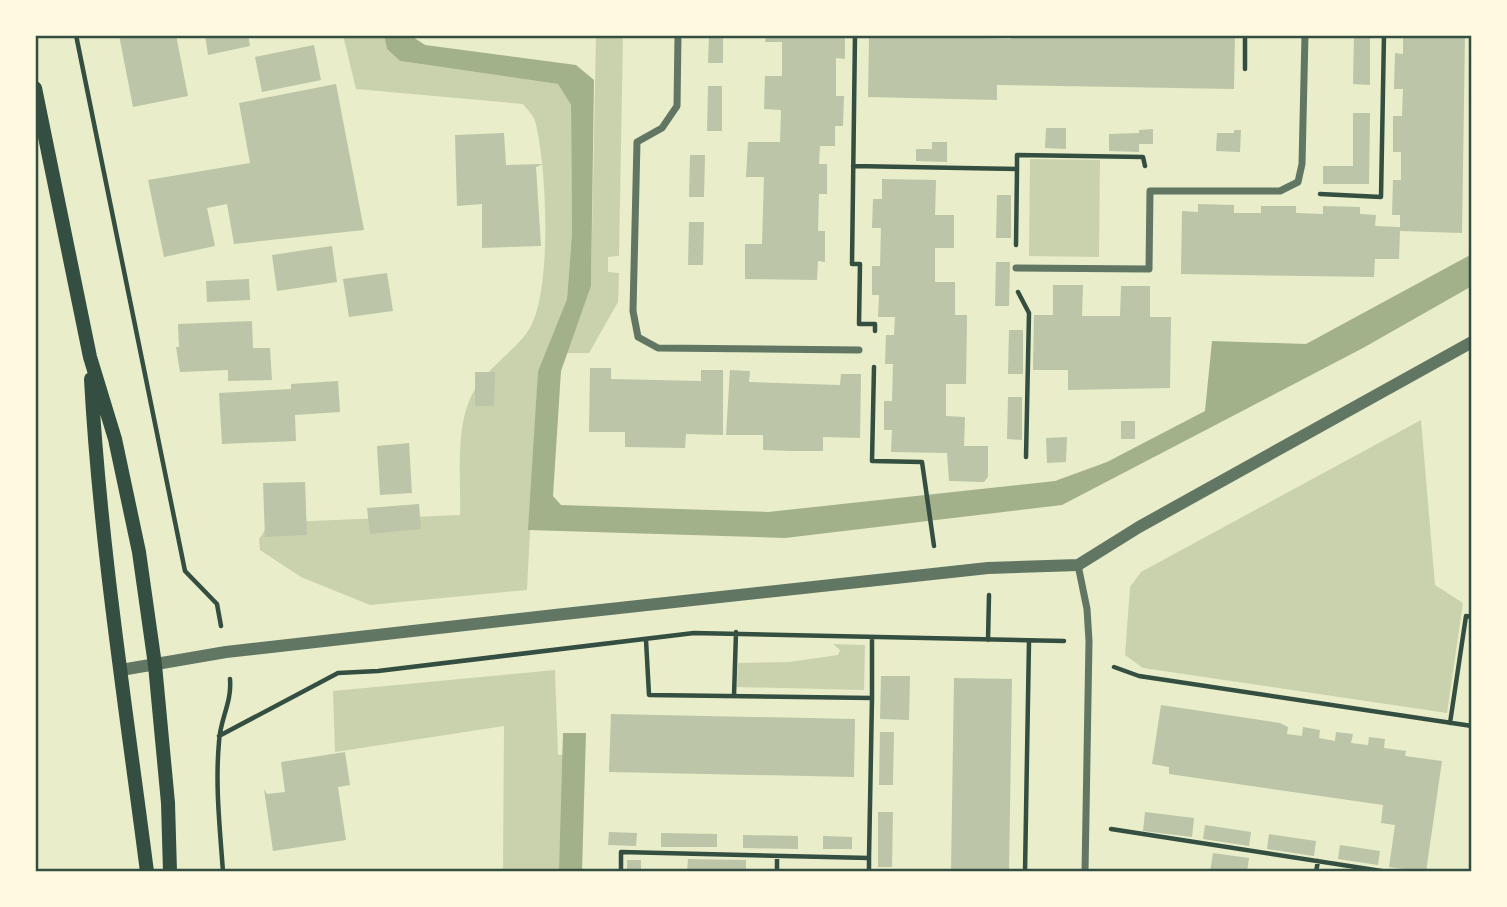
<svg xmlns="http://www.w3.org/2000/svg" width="1507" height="907" font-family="'Open Sans',sans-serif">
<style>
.green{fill:#cad2ad}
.water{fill:#a3b18a}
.building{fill:#bcc5a7}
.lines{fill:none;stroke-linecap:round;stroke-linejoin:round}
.path{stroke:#344e41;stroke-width:4.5}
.minor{stroke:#617663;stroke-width:7}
.tertiary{stroke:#617663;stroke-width:12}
.secondary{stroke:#344e41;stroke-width:14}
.neatline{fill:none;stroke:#344e41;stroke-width:2.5}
</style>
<rect width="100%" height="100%" fill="#e9edc9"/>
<path class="green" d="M 343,35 L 384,35 L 387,49 L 400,61 L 558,84 L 571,105 L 572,233 L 567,299 L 538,371 L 527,590 L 370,605 L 301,577 L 260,550 L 259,539 L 265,530 L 285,522 L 460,515 C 461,480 456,437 468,404 C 480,370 518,351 531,326 C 552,286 547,165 535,121 C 533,115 527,109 523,104 L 356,89 Z
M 596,35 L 623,35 L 619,256 L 608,257 L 608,272 L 619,273 L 618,302 L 589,353 L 566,353 L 591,286 Z
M 1030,159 L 1100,160 L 1099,257 L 1029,256 Z
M 1421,420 L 1435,585 L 1463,603 L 1447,713 L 1143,668 L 1125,655 L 1130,587 L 1141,572 Z
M 833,644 L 865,645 L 864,690 L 737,687 L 738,663 L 789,662 L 838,655 L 840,650 Z
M 555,670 L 558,755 L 566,754 L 571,872 L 503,872 L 504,726 L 335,752 L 333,691 Z"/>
<path class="water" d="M 384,35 L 410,35 L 425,45 L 576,65 L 594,80 L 591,286 L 561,371 L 553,496 L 561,505 L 768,512 L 1055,481 L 1107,462 L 1205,411 L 1212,341 L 1306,344 L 1472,254 L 1472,286 L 1363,348 L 1062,505 L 785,538 L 528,530 L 538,371 L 567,299 L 572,233 L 571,105 L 558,84 L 400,61 L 387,49 Z
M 563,733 L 586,733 L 582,872 L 559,872 Z"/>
<path class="building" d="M 119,35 L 176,35 L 188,96 L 133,107 Z
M 205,35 L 248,35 L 250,46 L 208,55 Z
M 709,35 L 723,35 L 723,63 L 708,63 Z
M 766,35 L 845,35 L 845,59 L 836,58 L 836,96 L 844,96 L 843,126 L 835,126 L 835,146 L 820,146 L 819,164 L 827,164 L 827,194 L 819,194 L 818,231 L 825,231 L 825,262 L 818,261 L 817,280 L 745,279 L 745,244 L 762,244 L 764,177 L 746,177 L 748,142 L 780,142 L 781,110 L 764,109 L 765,76 L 782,76 L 782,42 L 765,42 Z
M 885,35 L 946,38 L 947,35 L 983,35 L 983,38 L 1011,39 L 1012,35 L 1235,35 L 1234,89 L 997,85 L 997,100 L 868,97 L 869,37 Z
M 1354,35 L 1370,35 L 1370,85 L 1353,84 Z
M 1403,35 L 1465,35 L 1462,233 L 1400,231 L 1399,259 L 1375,259 L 1374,277 L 1181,274 L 1182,211 L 1198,212 L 1198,204 L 1234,205 L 1234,213 L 1261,213 L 1261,206 L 1296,206 L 1296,213 L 1323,214 L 1323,206 L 1360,207 L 1360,214 L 1376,215 L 1375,226 L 1400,227 L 1400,215 L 1392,215 L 1393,180 L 1401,180 L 1401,152 L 1393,152 L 1393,116 L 1402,116 L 1403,89 L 1394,89 L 1395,53 L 1403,54 Z
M 314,45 L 321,80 L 262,92 L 255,57 Z
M 336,84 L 364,230 L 234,244 L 227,204 L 207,208 L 215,246 L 164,257 L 148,180 L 250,163 L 239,103 Z
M 708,86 L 722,86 L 722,131 L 707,131 Z
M 1353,113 L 1370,113 L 1369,184 L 1323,184 L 1323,166 L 1353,166 Z
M 1046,128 L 1066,128 L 1066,149 L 1045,148 Z
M 1153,129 L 1153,144 L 1139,144 L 1139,152 L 1109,151 L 1109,134 L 1139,133 L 1139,130 Z
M 1234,130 L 1241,130 L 1240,152 L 1216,151 L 1217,133 L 1234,133 Z
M 504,133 L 506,165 L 543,164 L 536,167 L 541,246 L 482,248 L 482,204 L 457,206 L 455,135 Z
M 932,142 L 947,142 L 947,162 L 916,161 L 916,149 L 932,149 Z
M 690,155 L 705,155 L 704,197 L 689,197 Z
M 882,179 L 936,180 L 935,215 L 954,215 L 954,248 L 935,248 L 935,282 L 955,282 L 955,315 L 967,315 L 966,384 L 946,384 L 946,416 L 965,417 L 964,446 L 988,446 L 988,477 L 984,482 L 949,481 L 947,453 L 891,452 L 892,430 L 884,430 L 884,401 L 892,401 L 893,364 L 885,364 L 886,335 L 894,335 L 895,317 L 878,317 L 879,295 L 872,295 L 872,266 L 880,266 L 881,228 L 872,228 L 873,199 L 882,199 Z
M 997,195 L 1011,195 L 1011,238 L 996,238 Z
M 689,222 L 704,222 L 703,265 L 688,265 Z
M 332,246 L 337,282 L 277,291 L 272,255 Z
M 996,262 L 1010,262 L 1009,306 L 995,306 Z
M 387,273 L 393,311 L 349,317 L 343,279 Z
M 249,279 L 250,300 L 207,302 L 206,281 Z
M 1053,285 L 1083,285 L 1082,316 L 1120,316 L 1121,286 L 1150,286 L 1150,317 L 1171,317 L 1170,388 L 1068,390 L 1068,370 L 1033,370 L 1034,315 L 1053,315 Z
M 252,321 L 253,348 L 270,348 L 272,380 L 228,381 L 228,370 L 180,372 L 176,347 L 179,347 L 178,324 Z
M 1009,330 L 1023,330 L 1023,374 L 1008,374 Z
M 590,368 L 611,368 L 611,379 L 701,381 L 701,370 L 723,370 L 723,435 L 686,434 L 685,448 L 625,447 L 625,432 L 589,432 Z
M 730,370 L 750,371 L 749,382 L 840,385 L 841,374 L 861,374 L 860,438 L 823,437 L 823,451 L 793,451 L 763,450 L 763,435 L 726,435 Z
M 475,372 L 495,372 L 494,406 L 475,406 Z
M 338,381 L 340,412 L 295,415 L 296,441 L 222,444 L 219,393 L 291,389 L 291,384 Z
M 1008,397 L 1022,397 L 1022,440 L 1007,439 Z
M 1121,421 L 1135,421 L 1135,439 L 1121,439 Z
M 1067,437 L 1066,462 L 1047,463 L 1046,438 Z
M 409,443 L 412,493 L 380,495 L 377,446 Z
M 305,482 L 307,535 L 265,537 L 263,483 Z
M 419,504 L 421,529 L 370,534 L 367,508 Z
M 881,676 L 910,676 L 909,720 L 880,719 Z
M 954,678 L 1012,679 L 1009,872 L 951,872 Z
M 1161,705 L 1280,723 L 1288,727 L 1287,734 L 1302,736 L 1303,727 L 1320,730 L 1319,738 L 1335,741 L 1336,732 L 1353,734 L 1351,743 L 1368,745 L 1369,737 L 1385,739 L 1384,748 L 1406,751 L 1405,756 L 1442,761 L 1426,872 L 1389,867 L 1395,825 L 1381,823 L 1383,805 L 1169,774 L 1169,767 L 1152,764 Z
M 611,714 L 855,719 L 854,777 L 609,772 Z
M 880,732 L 894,732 L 893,785 L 879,785 Z
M 345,752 L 350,785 L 338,787 L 346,840 L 273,851 L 264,789 L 267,794 L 285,792 L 281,762 Z
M 878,812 L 893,812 L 892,867 L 878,867 Z
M 1145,812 L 1194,818 L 1192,837 L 1143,831 Z
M 1205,825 L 1251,832 L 1249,846 L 1203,839 Z
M 609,832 L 637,833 L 636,846 L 608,845 Z
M 661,833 L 717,834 L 717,847 L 661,847 Z
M 1269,834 L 1316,841 L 1314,856 L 1267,849 Z
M 743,835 L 798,836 L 798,849 L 743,848 Z
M 823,836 L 852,837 L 852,849 L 823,849 Z
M 1340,845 L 1380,851 L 1378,865 L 1338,859 Z
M 1213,853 L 1249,858 L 1247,872 L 1210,872 Z
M 688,859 L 746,860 L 746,872 L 687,872 Z
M 627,860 L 641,860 L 641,872 L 627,872 Z"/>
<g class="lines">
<path class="path" d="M 76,35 L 185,571 L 217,604 L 221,626
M 855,35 L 852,264 L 860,264 L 859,324 L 875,324 L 875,331
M 1245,69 L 1245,35
M 853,166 L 1017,169 L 1017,155 L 1143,157 L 1145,166
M 1320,194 L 1381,197 L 1384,35
M 1016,245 L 1017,169
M 1018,292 L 1029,313 L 1026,457
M 874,367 L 872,461 L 922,462 L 934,546
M 646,640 L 649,695 L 872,698 L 872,637
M 988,640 L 989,595
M 1114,667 L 1139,676 L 1472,726
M 734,696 L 736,632
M 1450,723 L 1466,616 L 1472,617
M 219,736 L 338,673 L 378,671 L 694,633 L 1064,641
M 1111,829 L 1388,872
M 223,872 C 220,829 215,786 219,742 C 220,719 232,703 230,679
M 621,872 L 621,852 L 869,858 L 872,698
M 777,872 L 777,856
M 869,872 L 869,858
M 1025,872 L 1029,641
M 1316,872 L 1318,861"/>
<path class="minor" d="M 678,35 L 677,106 L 662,128 L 637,142 L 633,311 L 638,337 L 658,348 L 859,350
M 1016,268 L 1149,269 L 1150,191 L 1280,191 L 1298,182 L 1302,164 L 1305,35
M 1078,565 L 1087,609 L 1089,641 L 1085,872"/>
<path class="tertiary" d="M 121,670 L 226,652 L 555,615 L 988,568 L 1078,565 L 1139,527 L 1472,342"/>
<path class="secondary" d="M 35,88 L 90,357 L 115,439 L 139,552 L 155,665 L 168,803 L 170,872
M 91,379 C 100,544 126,708 147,872"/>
</g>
<rect width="1507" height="907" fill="none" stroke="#fefae0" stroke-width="74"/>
<rect x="37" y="37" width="1433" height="833" class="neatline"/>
</svg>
